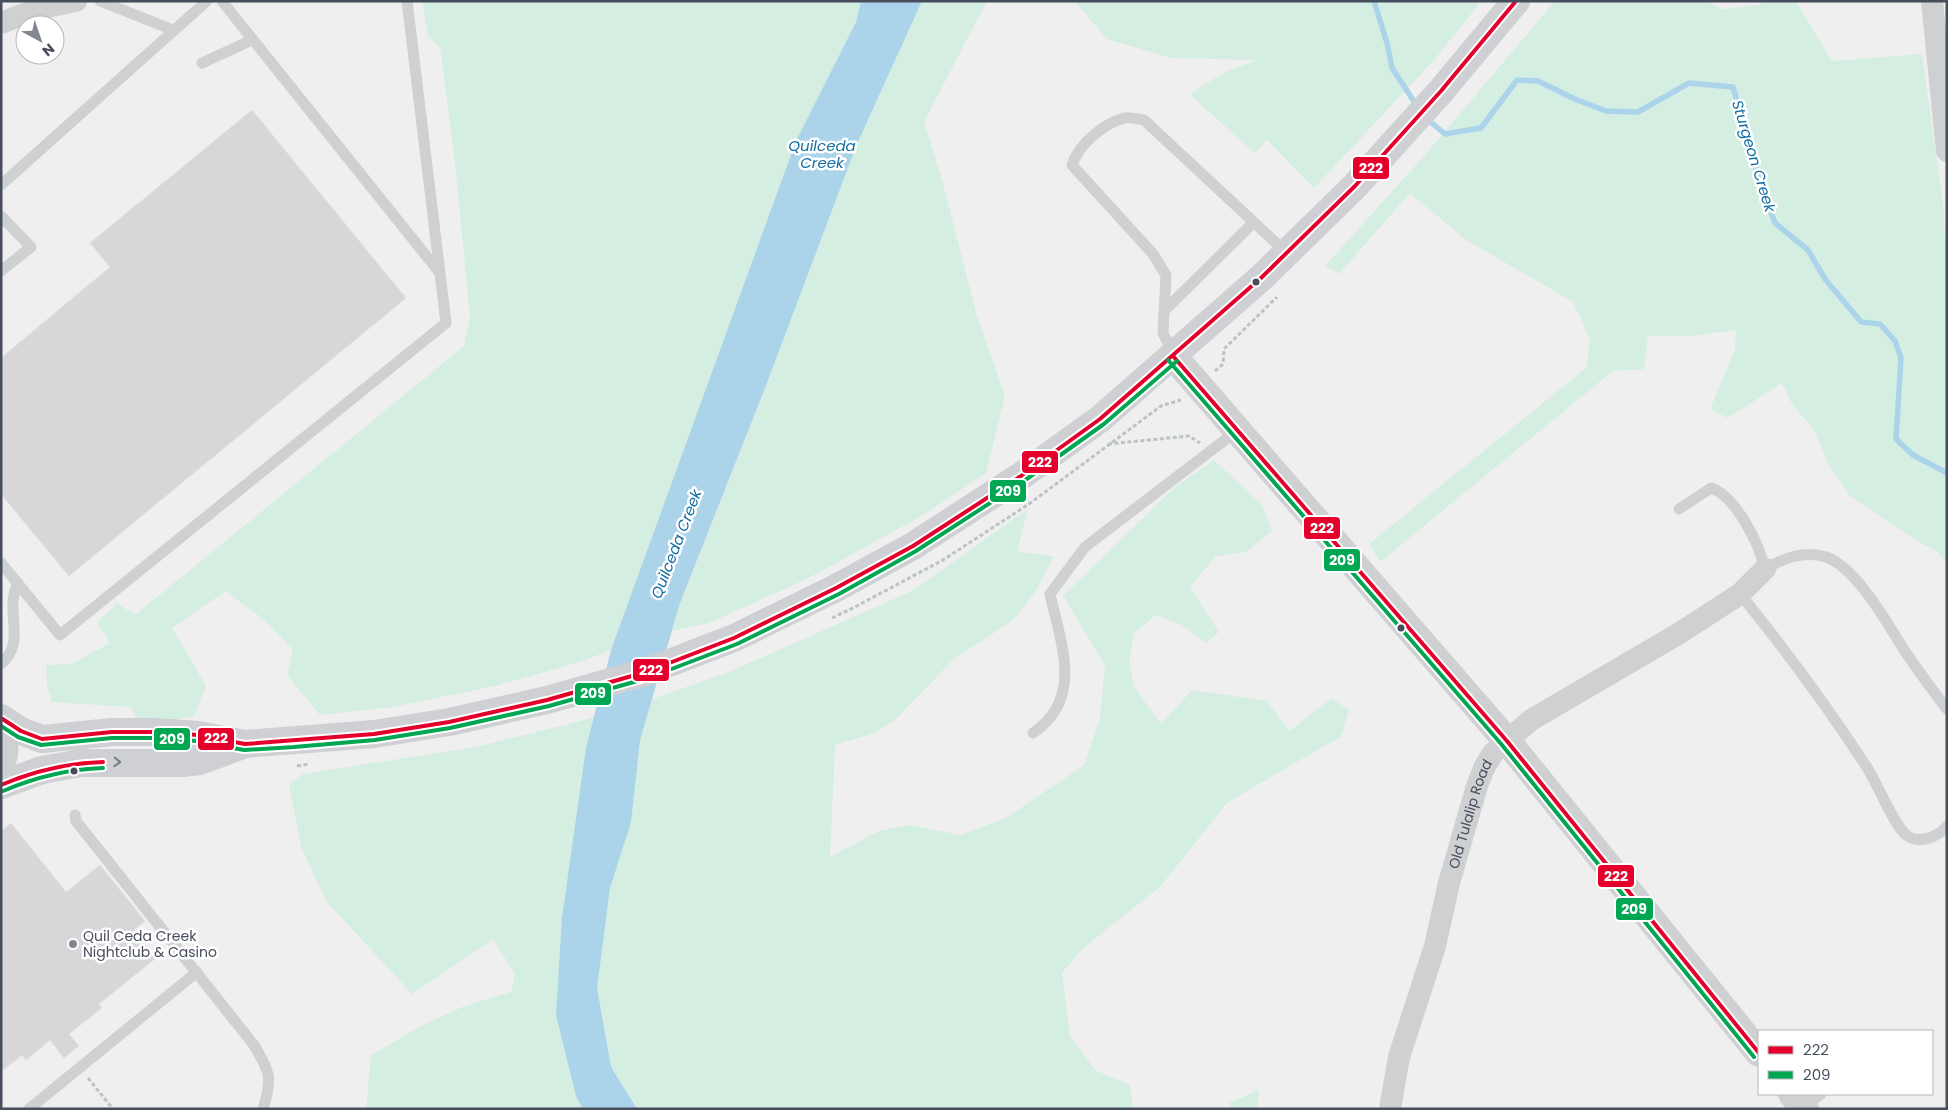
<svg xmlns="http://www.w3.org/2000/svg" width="1948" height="1110" font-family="Poppins,sans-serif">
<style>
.green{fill:#d4eee2}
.water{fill:#abd3ea}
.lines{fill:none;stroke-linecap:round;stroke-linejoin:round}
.stream{stroke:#abd3ea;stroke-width:5.5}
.building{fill:#d7d7d9;stroke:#e1e1e2}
.path{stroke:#bac4c3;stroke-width:3;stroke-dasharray:4 2.5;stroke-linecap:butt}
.service{stroke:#ced0d2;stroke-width:11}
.minor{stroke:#ced0d2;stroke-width:22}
.tertiary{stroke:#ced0d2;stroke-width:28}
.secondary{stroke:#ced0d3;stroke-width:28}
.bus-1-casing{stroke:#fff;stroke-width:8}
.bus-2-casing{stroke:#fff;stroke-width:8}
.bus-1{stroke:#e4002b;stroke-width:4}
.bus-2{stroke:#00a651;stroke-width:4}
.oneway{stroke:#767c85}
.bus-dot{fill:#474e5b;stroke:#fff;stroke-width:2}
.poi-dot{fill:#82868f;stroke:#fff;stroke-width:2}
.labels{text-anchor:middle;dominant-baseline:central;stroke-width:5;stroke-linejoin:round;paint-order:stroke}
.street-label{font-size:14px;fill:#474e5b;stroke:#fff}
.poi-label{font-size:14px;fill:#474e5b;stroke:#fff;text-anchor:start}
.water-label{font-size:15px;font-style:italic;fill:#126ea3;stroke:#fff}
.line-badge{stroke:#fff;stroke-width:2}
.badge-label{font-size:14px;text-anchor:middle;font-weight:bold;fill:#fff}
</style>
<rect width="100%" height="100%" fill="#f0efef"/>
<path class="green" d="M 422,1 L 861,1 L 856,22 L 796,141 L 611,650 L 583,661 L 499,685 L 393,707 L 320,715 L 287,675 L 293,650 L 264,620 L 226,591 L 172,628 L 206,686 L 194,716 L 143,726 L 130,707 L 52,702 L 47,685 L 46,665 L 72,664 L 110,643 L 97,622 L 117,603 L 135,615 L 464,346 L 470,317 L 455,163 L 440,47 L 428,36 Z
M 922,1 L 987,1 L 924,122 L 943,183 L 976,313 L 1005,396 L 986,473 L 923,515 L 807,579 L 709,623 L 672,631 L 680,603 L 767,383 L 857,144 Z
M 1074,1 L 1473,1 L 1479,4 L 1435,59 L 1314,188 L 1267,140 L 1255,153 L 1190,95 L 1197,89 L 1229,70 L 1257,60 L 1171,58 L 1107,39 Z
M 1555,1 L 1707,1 L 1721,9 L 1759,5 L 1763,1 L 1796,1 L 1832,61 L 1922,54 L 1944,212 L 1945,239 L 1947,242 L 1947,564 L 1938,552 L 1916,540 L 1850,496 L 1830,467 L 1813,429 L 1792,404 L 1782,383 L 1728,418 L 1710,409 L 1735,349 L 1736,330 L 1690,336 L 1648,336 L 1644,369 L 1613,371 L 1380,562 L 1369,544 L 1586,368 L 1590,339 L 1573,302 L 1466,240 L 1410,193 L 1339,274 L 1325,266 L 1425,155 Z
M 1214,460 L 1263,506 L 1272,531 L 1246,552 L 1216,556 L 1190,587 L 1219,632 L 1206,643 L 1182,625 L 1156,615 L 1134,633 L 1129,662 L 1134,687 L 1161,724 L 1192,690 L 1267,701 L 1290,731 L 1331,698 L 1349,710 L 1341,737 L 1315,751 L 1227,803 L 1160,887 L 1082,949 L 1062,973 L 1070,1036 L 1095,1070 L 1130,1085 L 1133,1109 L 366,1109 L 371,1055 L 423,1025 L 462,1007 L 511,992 L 515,974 L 493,939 L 412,994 L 327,902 L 301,847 L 289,784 L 303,774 L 476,747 L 573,723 L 638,704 L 729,672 L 912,591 L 1028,509 L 1017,552 L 1054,556 L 1034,594 L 1012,621 L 954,659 L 895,720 L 875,733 L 835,745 L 830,857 L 879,831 L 911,825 L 960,835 L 1006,818 L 1084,765 L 1100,719 L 1105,665 L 1063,596 L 1174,488 Z
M 1259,1090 L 1257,1109 L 1231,1109 L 1229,1103 Z"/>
<path class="water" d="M 861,1 L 922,1 L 857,144 L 767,383 L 680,603 L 640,740 L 631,822 L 610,888 L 597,988 L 611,1067 L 637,1109 L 583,1109 L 576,1096 L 556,1015 L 562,918 L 586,748 L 611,650 L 796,141 L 856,22 Z"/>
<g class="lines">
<path class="stream" d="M 1374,1 L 1387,43 L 1392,68 L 1417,106
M 1427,119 L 1445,134 L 1481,128 L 1517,80 L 1538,81 L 1577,100 L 1606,111 L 1638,112 L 1689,83 L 1733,87 L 1762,189 L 1775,223 L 1808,250 L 1825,279 L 1861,322 L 1880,324 L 1895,341 L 1901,358 L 1896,439 L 1913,455 L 1947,473"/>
</g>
<path class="building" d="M 252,110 L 406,298 L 69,576 L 1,494 L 1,358 L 110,267 L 90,243 Z
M 11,823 L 66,892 L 100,865 L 145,921 L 134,930 L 156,958 L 99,1004 L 102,1008 L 69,1034 L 79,1046 L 64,1058 L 50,1040 L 26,1060 L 22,1055 L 1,1072 L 1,831 Z"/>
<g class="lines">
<path class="path" d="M 1215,371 L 1223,364 L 1224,349 L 1277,297
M 1108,444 L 1189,436 L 1200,443
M 832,618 L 855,607 L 943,560 L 1029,504 L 1161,406 L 1181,400
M 297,766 L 309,764
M 88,1078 L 113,1109"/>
<path class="service" d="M 100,1 L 173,30
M 222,1 L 440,273
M 202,63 L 252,40
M 1,185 L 207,1
M 1,216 L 31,247 L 1,271
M 1164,311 L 1254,222
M 1173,354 L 1163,333 L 1166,275 L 1153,254 L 1072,165 C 1079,144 1103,124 1124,118 C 1130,117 1138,119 1144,120 L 1287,253
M 1679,509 L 1711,488 C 1736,496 1759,544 1765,569 C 1784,558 1804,550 1826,557 C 1857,568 1887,623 1904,650 C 1918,670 1932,690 1947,709
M 1,563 L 60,635 L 446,323 L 407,1
M 1740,594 C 1785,649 1827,706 1866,766 C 1878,784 1892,822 1906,835 C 1919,845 1938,837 1947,826
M 1,664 C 28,640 3,612 18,583
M 1033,733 C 1084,699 1061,644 1050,594 L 1085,547 L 1238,430
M 75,815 L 76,821 L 254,1045 C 270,1073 273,1077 263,1109
M 1803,1107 L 1821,1094
M 29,1109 L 197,972"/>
<g class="minor">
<path d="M 1932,1 L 1947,151"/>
<path d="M 1,23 L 37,9 L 76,1"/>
<path id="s1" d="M 1390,1109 L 1399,1057 L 1435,946 L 1449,883 L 1477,786 L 1484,768 L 1493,753 L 1531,720 L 1678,634 L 1740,594 L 1765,569"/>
</g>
<path class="tertiary" d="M 1173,356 L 1507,741 L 1759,1053
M 1792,1094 L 1805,1109"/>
<path class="secondary" d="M 1,718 L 21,731 L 42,739 L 112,732 L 155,732 L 198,735 L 245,744 L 374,734 L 449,722 L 547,700 L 646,672 L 734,638 L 836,588 L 913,546 L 1021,476 L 1100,419 L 1262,277 L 1355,186 L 1441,91 L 1516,1
M 1,728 C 6,740 5,754 1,766
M 1,785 L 42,770 L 81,763 L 182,763 L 200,761 L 243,745"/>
<g class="bus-1-casing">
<path id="bus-1" d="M 1173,356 L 1507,741 L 1759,1053
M 1,718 L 21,731 L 42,739 L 112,732 L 155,732 L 198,735 L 245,744 L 374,734 L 449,722 L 547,700 L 646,672 L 734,638 L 836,588 L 913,546 L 1021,476 L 1100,419 L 1262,277 L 1355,186 L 1441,91 L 1516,1
M 1,785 C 34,771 67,763 103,762"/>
</g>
<g class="bus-2-casing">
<path id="bus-2" d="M 1168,360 L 1502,745 L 1754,1057
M 1,726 L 18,737 L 41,745 L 112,738 L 155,738 L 197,741 L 244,750 L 294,747 L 375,740 L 450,728 L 549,706 L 648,678 L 737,644 L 839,594 L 916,551 L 1024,481 L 1104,424 L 1177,361
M 3,791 C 36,777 68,769 103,768"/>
</g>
<use href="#bus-1" class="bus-1"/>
<use href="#bus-2" class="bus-2"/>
</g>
<defs><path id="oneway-chevron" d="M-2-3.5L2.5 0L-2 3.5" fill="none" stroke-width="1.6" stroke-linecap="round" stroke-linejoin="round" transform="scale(1.25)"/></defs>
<use class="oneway" href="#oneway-chevron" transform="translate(117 762) rotate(2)"/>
<g class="bus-dot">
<circle cx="1256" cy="282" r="4.5"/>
<circle cx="1401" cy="628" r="4.5"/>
<circle cx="74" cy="771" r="4.5"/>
</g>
<circle class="poi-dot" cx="73" cy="944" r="5"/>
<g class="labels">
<g class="street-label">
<text stroke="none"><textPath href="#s1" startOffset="306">Old Tulalip Road</textPath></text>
</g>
<g class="poi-label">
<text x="83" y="936">Quil Ceda Creek<tspan x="83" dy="16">Nightclub &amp; Casino</tspan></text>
</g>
<g class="water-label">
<text x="822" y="145">Quilceda<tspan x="822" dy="17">Creek</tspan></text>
<text transform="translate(1754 156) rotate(73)">Sturgeon Creek</text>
<text transform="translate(676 544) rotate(-69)">Quilceda Creek</text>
</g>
</g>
<g class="line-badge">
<rect x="1352" y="156" width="38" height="24" rx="5" fill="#e4002b"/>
<rect x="1021" y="450" width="38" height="24" rx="5" fill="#e4002b"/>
<rect x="989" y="479" width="38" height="24" rx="5" fill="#00a651"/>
<rect x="1303" y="516" width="38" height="24" rx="5" fill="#e4002b"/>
<rect x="1323" y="548" width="38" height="24" rx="5" fill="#00a651"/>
<rect x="632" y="658" width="38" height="24" rx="5" fill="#e4002b"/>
<rect x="574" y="682" width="38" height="24" rx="5" fill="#00a651"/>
<rect x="197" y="727" width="38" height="24" rx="5" fill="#e4002b"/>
<rect x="153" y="727" width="38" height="24" rx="5" fill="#00a651"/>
<rect x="1597" y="864" width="38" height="24" rx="5" fill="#e4002b"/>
<rect x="1615" y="897" width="39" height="24" rx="5" fill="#00a651"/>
</g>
<g class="badge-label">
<text x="1371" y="173">222</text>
<text x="1040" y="467">222</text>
<text x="1008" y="496">209</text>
<text x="1322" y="533">222</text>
<text x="1342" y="565">209</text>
<text x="651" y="675">222</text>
<text x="593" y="698">209</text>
<text x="216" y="743">222</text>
<text x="172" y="744">209</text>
<text x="1616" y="881">222</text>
<text x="1634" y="914">209</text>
</g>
<rect width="1948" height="1110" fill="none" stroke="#474e5b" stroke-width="5"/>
<rect x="1758" y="1030" width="175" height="65" fill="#ffffff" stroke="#b5b8bd"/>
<rect x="1768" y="1046" width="25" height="8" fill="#e4002b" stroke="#b5b8bd"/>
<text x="1803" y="1055" font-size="15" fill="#474e5b">222</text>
<rect x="1768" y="1071" width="25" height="8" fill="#00a651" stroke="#b5b8bd"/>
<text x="1803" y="1080" font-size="15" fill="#474e5b">209</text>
<g transform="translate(40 40) rotate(140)"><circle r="24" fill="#ffffff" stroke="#b5b8bd"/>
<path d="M0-4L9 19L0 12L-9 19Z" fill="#82868f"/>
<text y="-8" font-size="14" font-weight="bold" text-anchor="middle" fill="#474e5b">N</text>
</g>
</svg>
